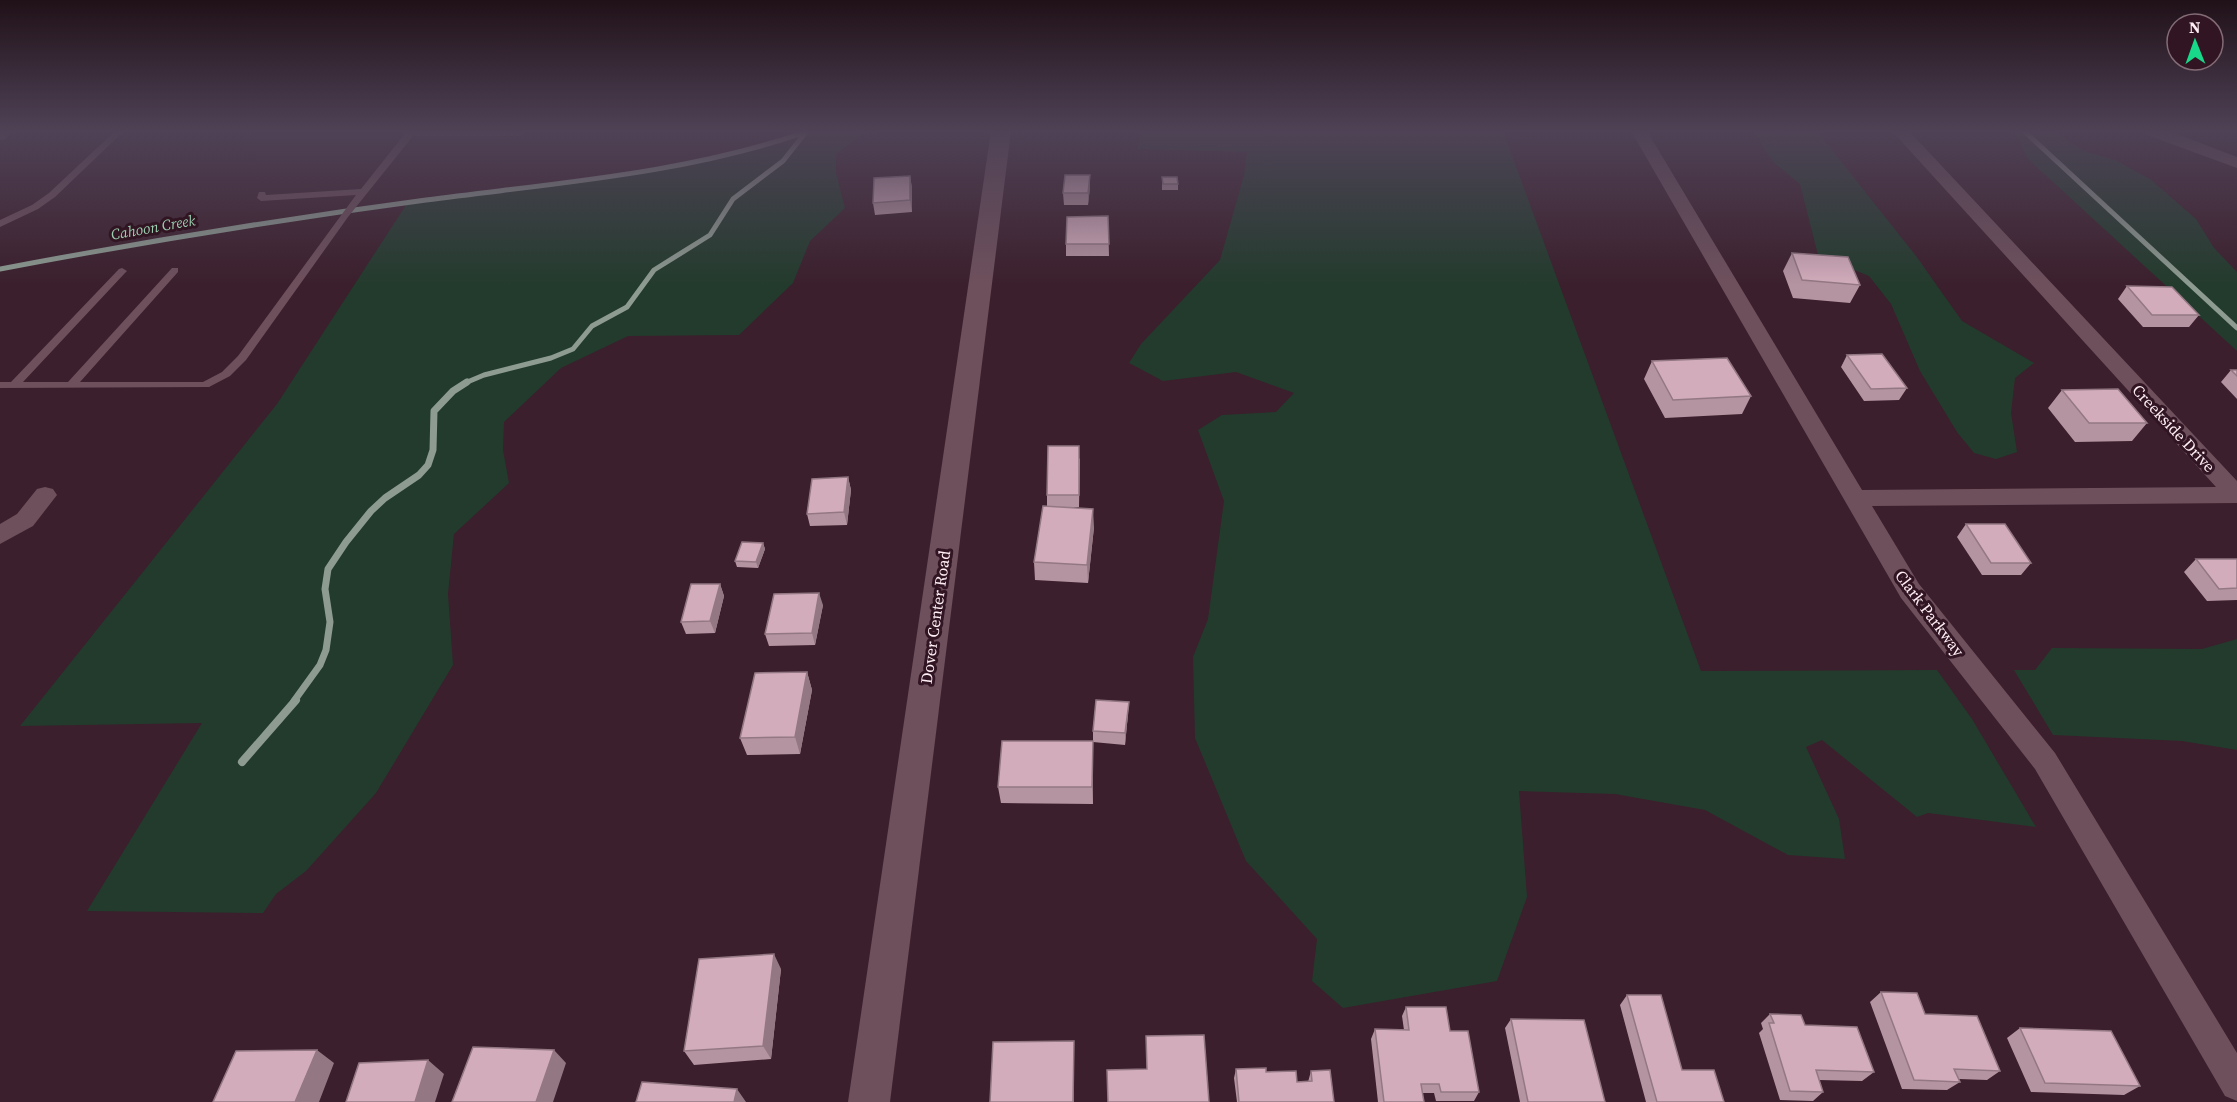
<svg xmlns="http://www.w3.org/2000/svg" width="2237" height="1102" font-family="'Source Serif 4',serif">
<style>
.green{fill:#233b2d}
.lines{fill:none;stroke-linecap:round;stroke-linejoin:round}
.stream-far2{stroke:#8d9b91;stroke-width:5}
.stream-far1{stroke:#8d9b91;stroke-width:7}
.stream{stroke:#8d9b91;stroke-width:8}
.service{fill:#6e505c;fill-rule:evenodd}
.minor{fill:#6e505c;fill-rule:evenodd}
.tertiary{fill:#6e505c;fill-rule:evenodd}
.wall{fill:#b594a1}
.shaded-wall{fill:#937883}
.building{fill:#d2acbb;stroke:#937883;stroke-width:1.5}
.labels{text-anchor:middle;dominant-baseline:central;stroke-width:6;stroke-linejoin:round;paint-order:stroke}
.far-water-label{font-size:15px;font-style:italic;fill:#9bcfb0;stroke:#311522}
.street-label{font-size:16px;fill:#feeef4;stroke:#311522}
</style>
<rect width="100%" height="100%" fill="#3b1f2c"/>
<path class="green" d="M 807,131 L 909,131 L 864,133 L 836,154 L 836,173 L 845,208 L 810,241 L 793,283 L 739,335 L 628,336 L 561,368 L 504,422 L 503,450 L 509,483 L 454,534 L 448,594 L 453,665 L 376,793 L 306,871 L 276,894 L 263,913 L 87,911 L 202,723 L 20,726 L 277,404 L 408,202 L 688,165 L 760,148 Z
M 1140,131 L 1503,131 L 1701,671 L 1937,670 L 1972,719 L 2036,827 L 1928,813 L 1917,817 L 1822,740 L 1806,747 L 1839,819 L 1845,859 L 1788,855 L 1705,810 L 1615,794 L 1519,791 L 1527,897 L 1497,981 L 1343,1008 L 1312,981 L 1317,939 L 1246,861 L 1195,738 L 1193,657 L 1208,619 L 1224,501 L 1198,430 L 1222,415 L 1276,412 L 1294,393 L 1236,372 L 1163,381 L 1129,363 L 1141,344 L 1220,260 L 1244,175 L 1247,152 L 1138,149 Z
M 1753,131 L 1817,131 L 1916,256 L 1962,321 L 2034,363 L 2015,378 L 2011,413 L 2017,452 L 1996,459 L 1974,453 L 1957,432 L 1920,371 L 1891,304 L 1869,276 L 1818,255 L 1800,184 L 1773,162 Z
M 2014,131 L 2053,131 L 2082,150 L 2117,161 L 2150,179 L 2196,219 L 2214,248 L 2237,272 L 2237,351 L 2028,159 Z
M 2237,639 L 2237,750 L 2182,741 L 2053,735 L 2014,670 L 2035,670 L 2052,648 L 2202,649 Z"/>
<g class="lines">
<path class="stream-far2" d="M 2024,131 L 2237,328
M 0,269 C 142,242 283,219 426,200 C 554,183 684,174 806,132
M 465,383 L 484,375 L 551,358 L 573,349 L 592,326 L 627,307 L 654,270 L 710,235 L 733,199 L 783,161 L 806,132"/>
<path class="stream-far1" d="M 294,701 L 320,665 L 326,650 L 330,622 L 325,589 L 328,569 L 346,542 L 371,511 L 385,498 L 419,475 L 428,465 L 433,450 L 434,411 L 453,391 L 467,382"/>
<path class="stream" d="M 242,762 L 296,700"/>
<path class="service" d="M 115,131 L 124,131 L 55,197 L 38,209 L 0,227 L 0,220 L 32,205 L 49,193 Z
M 407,131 L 522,131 L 523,133 L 519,136 L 413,136 L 348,217 L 246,360 L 230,376 L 209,387 L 0,388 L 0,382 L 11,382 L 119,269 L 122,268 L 127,271 L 125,273 L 23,382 L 68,382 L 172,268 L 178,268 L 178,272 L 80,382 L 203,382 L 222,372 L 238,356 L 356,195 L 261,201 L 257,198 L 259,192 L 265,192 L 266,195 L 361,189 Z"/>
<path class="minor" d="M 0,131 L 12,131 L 6,139 L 0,140 Z
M 1631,131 L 1647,131 L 1862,490 L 2216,487 L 1892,131 L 1909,131 L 2237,481 L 2237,503 L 1872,506 L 1919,584 L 2055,753 L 2237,1053 L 2237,1101 L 2225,1096 L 2035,769 L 1901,598 Z
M 2145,131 L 2169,131 L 2237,157 L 2237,168 L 2147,135 Z
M 45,487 L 53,489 L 57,495 L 33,526 L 0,544 L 0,524 L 17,514 L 37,489 Z"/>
<path class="tertiary" d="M 991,131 L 1011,131 L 890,1102 L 848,1102 Z"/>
</g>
<path class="wall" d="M 1090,175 L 1090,187 L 1088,205 L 1064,205 L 1063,193 Z
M 910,176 L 912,188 L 912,212 L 875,215 L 873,203 Z
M 1162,177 L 1178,184 L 1178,190 L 1162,190 Z
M 1108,216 L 1109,256 L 1066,256 L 1066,244 Z
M 1792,253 L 1860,285 L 1850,303 L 1793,298 L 1783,271 Z
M 2127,286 L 2199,315 L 2189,327 L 2143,327 L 2118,299 Z
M 1847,355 L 1907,388 L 1899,400 L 1864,401 L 1841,367 Z
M 1652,361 L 1751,396 L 1742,414 L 1665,418 L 1644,379 Z
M 2231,370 L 2237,370 L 2237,399 L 2221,382 Z
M 2062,390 L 2147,423 L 2132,441 L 2075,442 L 2048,408 Z
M 1080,458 L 1079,507 L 1068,507 L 1094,527 L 1088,583 L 1035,580 L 1034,562 L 1047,506 L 1047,495 Z
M 848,477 L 851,490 L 847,525 L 810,526 L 807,514 Z
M 1966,524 L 2031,563 L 2021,575 L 1982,575 L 1957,537 Z
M 763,543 L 765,549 L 758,568 L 737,567 L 735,561 Z
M 2196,559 L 2237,559 L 2237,600 L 2207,601 L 2184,572 Z
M 720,584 L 724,596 L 715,633 L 686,634 L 681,622 Z
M 823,605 L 815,645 L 769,646 L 765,634 Z
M 807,672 L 812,690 L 800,754 L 747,755 L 740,738 Z
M 1128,714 L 1125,745 L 1093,742 L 1093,731 Z
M 1093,741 L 1093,804 L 1001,803 L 998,787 Z
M 781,969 L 771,1059 L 694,1065 L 684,1051 Z
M 1881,992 L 1925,1014 L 2000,1071 L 1987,1080 L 1959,1079 L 1960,1082 L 1947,1090 L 1902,1089 L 1870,1002 Z
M 1627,995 L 1682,1070 L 1724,1102 L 1646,1102 L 1620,1005 Z
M 1406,1007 L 1450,1031 L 1479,1092 L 1474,1101 L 1436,1101 L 1434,1093 L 1422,1093 L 1424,1102 L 1378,1102 L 1371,1039 L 1375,1029 L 1404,1030 L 1402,1016 Z
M 1770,1014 L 1805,1025 L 1874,1072 L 1862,1081 L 1819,1080 L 1823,1092 L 1813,1101 L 1780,1100 L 1759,1033 L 1763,1029 L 1761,1023 Z
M 1511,1019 L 1605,1102 L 1520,1102 L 1505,1028 Z
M 2020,1028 L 2140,1086 L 2124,1095 L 2031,1092 L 2007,1038 Z
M 1236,1069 L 1266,1072 L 1297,1082 L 1308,1082 L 1311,1071 L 1334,1102 L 1237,1102 L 1234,1078 Z"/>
<path class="shaded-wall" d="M 1090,175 L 1090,187 L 1088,205 L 1088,193 Z
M 910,176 L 912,188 L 912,212 L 910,200 Z
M 848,477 L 851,490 L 847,525 L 844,512 Z
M 1093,509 L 1094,527 L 1088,583 L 1087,565 Z
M 763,543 L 765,549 L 758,568 L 756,562 Z
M 720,584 L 724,596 L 715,633 L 710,621 Z
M 819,593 L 823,605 L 815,645 L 812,633 Z
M 807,672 L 812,690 L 800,754 L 795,737 Z
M 1129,702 L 1128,714 L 1125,745 L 1125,733 Z
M 1093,741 L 1093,804 L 1092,787 Z
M 774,954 L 781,969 L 771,1059 L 763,1046 Z
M 1074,1041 L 1074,1102 L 1073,1102 Z
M 317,1050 L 334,1063 L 319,1102 L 295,1102 Z
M 554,1050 L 566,1063 L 553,1102 L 536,1102 Z
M 428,1060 L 444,1074 L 435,1102 L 415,1102 Z
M 737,1089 L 746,1102 L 734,1102 Z"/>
<path class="building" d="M 1065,175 L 1090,175 L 1088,193 L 1063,193 Z
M 910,176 L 910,200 L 873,203 L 874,178 Z
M 1162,177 L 1177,177 L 1178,184 L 1163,184 Z
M 1108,216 L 1109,244 L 1066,244 L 1067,217 Z
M 1792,253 L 1848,257 L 1860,285 L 1802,280 Z
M 2127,286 L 2172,287 L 2199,315 L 2152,315 Z
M 1882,354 L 1907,388 L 1871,389 L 1847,355 Z
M 1727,358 L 1751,396 L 1673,400 L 1652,361 Z
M 2231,370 L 2237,370 L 2237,376 Z
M 2118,389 L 2147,423 L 2089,423 L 2062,390 Z
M 1048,446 L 1079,446 L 1079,495 L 1047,495 Z
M 848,477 L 844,512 L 807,514 L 812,479 Z
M 1043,506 L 1093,509 L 1087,565 L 1034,562 Z
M 1966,524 L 2005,524 L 2031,563 L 1991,563 Z
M 742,542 L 763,543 L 756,562 L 735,561 Z
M 2196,559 L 2237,559 L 2237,588 L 2219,589 Z
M 691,584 L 720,584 L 710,621 L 681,622 Z
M 819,593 L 812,633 L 765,634 L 774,594 Z
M 807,672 L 795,737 L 740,738 L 755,673 Z
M 1096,700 L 1129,702 L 1125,733 L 1093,731 Z
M 1002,741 L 1093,741 L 1092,787 L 998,787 Z
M 774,954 L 763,1046 L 684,1051 L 699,959 Z
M 1881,992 L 1917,993 L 1925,1014 L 1977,1016 L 2000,1071 L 1954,1069 L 1960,1082 L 1914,1080 Z
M 1627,995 L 1661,995 L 1682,1070 L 1714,1070 L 1724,1102 L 1657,1102 Z
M 1406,1007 L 1446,1007 L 1450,1031 L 1468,1031 L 1479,1092 L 1441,1092 L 1439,1084 L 1421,1084 L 1424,1102 L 1384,1102 L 1375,1029 L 1409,1030 Z
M 1770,1014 L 1801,1015 L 1805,1025 L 1857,1027 L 1874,1072 L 1816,1070 L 1823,1092 L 1790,1091 L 1769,1023 L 1774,1023 Z
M 1511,1019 L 1584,1020 L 1605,1102 L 1528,1102 Z
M 2020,1028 L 2111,1031 L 2140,1086 L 2045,1083 Z
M 1204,1035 L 1209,1102 L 1108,1102 L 1107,1070 L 1147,1069 L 1146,1036 Z
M 1074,1041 L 1073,1102 L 990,1102 L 993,1042 Z
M 473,1047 L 554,1050 L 536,1102 L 452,1102 Z
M 317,1050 L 295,1102 L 213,1102 L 236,1051 Z
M 428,1060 L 415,1102 L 346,1102 L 359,1063 Z
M 1266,1068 L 1266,1072 L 1296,1071 L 1297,1082 L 1312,1081 L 1311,1071 L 1330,1070 L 1334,1102 L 1239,1102 L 1236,1069 Z
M 642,1082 L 737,1089 L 734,1102 L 636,1102 Z"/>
<linearGradient id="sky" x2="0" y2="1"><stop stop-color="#201118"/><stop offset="0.46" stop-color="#4f4256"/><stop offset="1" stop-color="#4f4256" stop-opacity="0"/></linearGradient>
<rect width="2237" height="285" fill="url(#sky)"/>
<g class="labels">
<g class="far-water-label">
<text transform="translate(153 227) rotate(-10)">Cahoon Creek</text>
</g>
<g class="street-label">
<text transform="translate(2174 428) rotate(47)">Creekside Drive</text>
<text transform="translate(1930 613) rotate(53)">Clark Parkway</text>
<text transform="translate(935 617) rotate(-82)">Dover Center Road</text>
</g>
</g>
<g transform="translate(2195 42) rotate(359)"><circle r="28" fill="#311522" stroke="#836c76" stroke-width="1.5"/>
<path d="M0-4.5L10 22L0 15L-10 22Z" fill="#17d989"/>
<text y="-9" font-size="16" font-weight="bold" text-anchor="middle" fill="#feeef4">N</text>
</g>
</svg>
